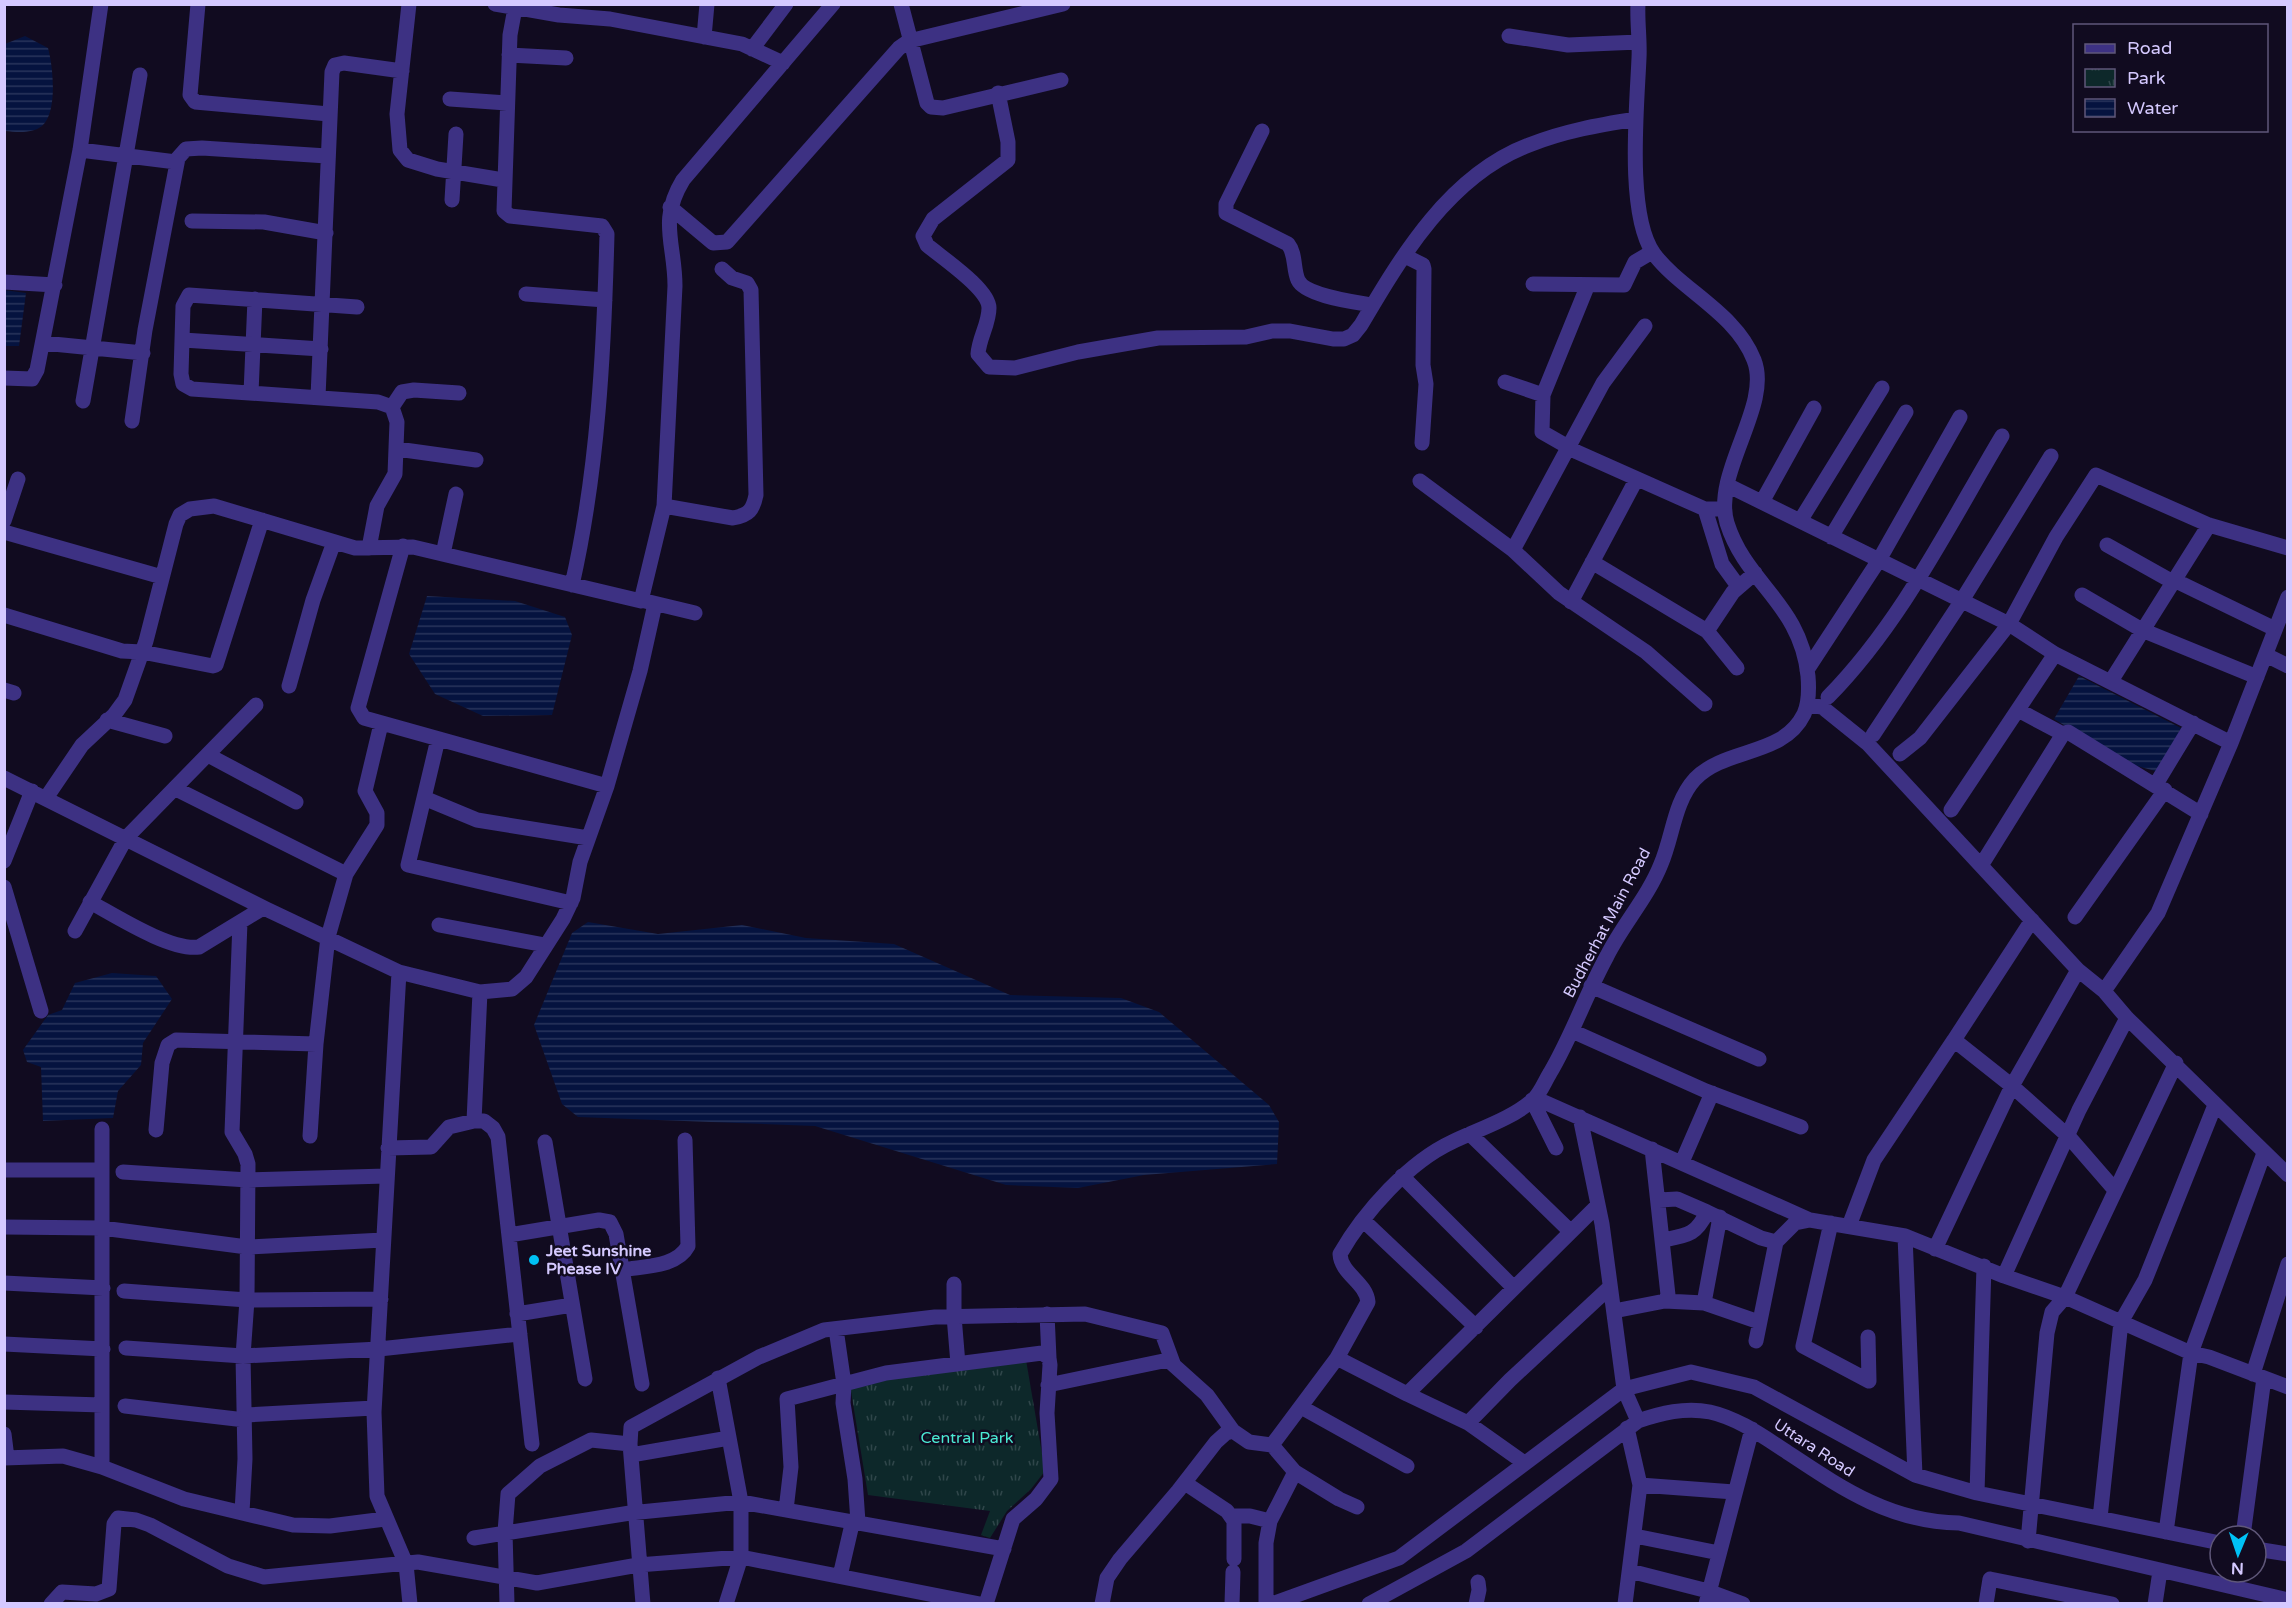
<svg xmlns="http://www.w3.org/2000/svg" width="2292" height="1608" font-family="'Varela Round',sans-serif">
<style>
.park{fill:url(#park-tufts)}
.water{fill:url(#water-rules)}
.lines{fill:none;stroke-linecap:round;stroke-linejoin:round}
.minor{stroke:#3d3183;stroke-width:15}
.poi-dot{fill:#00c1f4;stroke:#110b20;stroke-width:2}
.labels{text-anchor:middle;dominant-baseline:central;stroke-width:5;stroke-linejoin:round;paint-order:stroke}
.street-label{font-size:16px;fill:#d5c9ff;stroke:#110b20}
.poi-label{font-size:16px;font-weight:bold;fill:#d5c9ff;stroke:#110b20;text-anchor:start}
.park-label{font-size:16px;fill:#4be9d3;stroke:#110b20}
</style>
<defs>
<pattern id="park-tufts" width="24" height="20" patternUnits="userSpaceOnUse" patternTransform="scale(1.5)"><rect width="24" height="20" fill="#0d282a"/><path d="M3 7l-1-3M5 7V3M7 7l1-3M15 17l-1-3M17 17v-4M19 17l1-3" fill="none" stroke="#2f464a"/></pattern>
<pattern id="water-rules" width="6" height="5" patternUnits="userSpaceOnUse" patternTransform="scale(1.5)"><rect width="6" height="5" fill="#05133f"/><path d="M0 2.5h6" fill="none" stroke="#29345c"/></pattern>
</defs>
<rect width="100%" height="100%" fill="#110b20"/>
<path class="park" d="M 1026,1360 L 1045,1471 L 1031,1489 L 1007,1511 L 990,1538 L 981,1535 L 990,1511 L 868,1495 L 850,1385 Z"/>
<path class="water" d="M 25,36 L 48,48 C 53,66 58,112 42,126 C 32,134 16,132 5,131 L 5,44 Z
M 4,290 L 26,293 L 19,346 L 5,346 Z
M 427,596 L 515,601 L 565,617 L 572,635 L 552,715 L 483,716 L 435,694 L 409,654 Z
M 2079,676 L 2181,728 L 2159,772 L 2126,763 L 2054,719 Z
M 588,922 L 658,934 L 742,925 L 806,938 L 894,944 L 1010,995 L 1121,998 L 1159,1012 L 1269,1105 L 1279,1122 L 1277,1164 L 1144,1175 L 1078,1188 L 1006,1185 L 815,1126 L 578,1117 L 562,1104 L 534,1025 L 572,933 Z
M 112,973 L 156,976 L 172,999 L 143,1043 L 141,1065 L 118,1091 L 113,1118 L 43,1121 L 41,1067 L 27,1062 L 23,1050 L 48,1015 L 62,1010 L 75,983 Z"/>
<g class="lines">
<path class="minor" d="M 198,4 L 190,95 L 195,102 L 329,114
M 409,4 L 397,114 L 400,150 L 408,160 L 437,169 L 503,180
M 495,4 L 559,15 L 610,19 L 742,44 L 783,63
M 901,4 L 927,103 L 931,107 L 943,108 L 1061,80
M 515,8 L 510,35 L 504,211 L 510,216 L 602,226 L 607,234 C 604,351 598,471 572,585
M 1509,36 L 1568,45 L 1639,42
M 704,37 L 707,4
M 752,49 L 786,4
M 509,55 L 566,58
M 998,93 L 1008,142 L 1008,160 L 933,219 L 923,236 L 927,245 C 942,258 989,289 989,308 C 989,324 979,338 978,354 L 989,367 L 1015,368 L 1078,352 L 1158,338 L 1246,337 L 1272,331 L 1290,331 L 1333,339 L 1344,339 L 1353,335 L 1361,325 C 1402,255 1450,175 1529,145 C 1564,131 1599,125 1636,119
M 450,99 L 507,103
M 1262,131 L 1226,204 L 1226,213 L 1288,244 C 1296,254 1293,269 1298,280 C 1305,296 1356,302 1372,305
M 80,150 L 176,162
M 452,200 L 456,134
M 670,207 L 713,243 L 727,242 L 899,48 L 909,41 L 1063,4
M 192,221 L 264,222 L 326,233
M 1405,256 L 1423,265 L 1424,269 L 1423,365 L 1426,384 L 1422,443
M 4,282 L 55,285
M 1533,284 L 1624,285 L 1635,262 L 1652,252
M 526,294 L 605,300
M 357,307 L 189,295 L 183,306 L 181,374 L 183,384 L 192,389 L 378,402 L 392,407 L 397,422 L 395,474 L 377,506 L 369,548
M 183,340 L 321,349
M 43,343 L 143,353
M 4,378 L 32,379 L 37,370 L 80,150 L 101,4
M 1505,382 L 1543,395 L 1542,432 L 1577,452 L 1705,509 L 1723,509
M 251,393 L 255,299
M 1543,395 L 1587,287
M 318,397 L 332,72 L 335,65 L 344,63 L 402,71
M 83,401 L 140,75
M 392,407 L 402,392 L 414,390 L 459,393
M 132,421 L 145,330 L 178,158 L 186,149 L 202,148 L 327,156
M 397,449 L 476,460
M 1420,481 L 1513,550 L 1559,593 L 1646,652 L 1705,704
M 1727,485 L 2009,624 L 2055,654 L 2231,743
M 1762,502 L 1814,408
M 664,506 L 733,518 C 749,515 753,510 756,495 L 751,290 L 747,283 L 732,278 L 722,269
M 1705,509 L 1722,564 L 1738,586
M 4,521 L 18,479
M 1800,521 L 1882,388
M 4,532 L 162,577
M 1831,537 L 1906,412
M 2107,545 L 2173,582
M 403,546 L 358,708 L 364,718 L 607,786
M 1513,550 L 1603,383 L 1645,326
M 443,554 L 456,494
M 1592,562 L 1707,631
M 2174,580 L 2275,629
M 2082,595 L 2142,630 L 2257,677
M 645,601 L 695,613
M 1571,602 L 1636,480
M 4,615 L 122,651 L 142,652 L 213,666 L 216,665 L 262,520
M 2266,655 L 2288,666
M 1737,668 L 1707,631 L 1733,592 L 1755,573
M 1807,670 L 1879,560 L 1960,417
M 2111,681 L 2209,525
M 289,686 L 313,600 L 334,542
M 4,690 L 14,693
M 1828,697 C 1901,623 1949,525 2002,436
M 1807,705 L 1822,707 L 1868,744 L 2078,970 L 2104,991 L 2127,1018 L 2288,1175
M 2018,710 L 2063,734
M 107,720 L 165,736
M 1873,735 L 1961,602 L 2051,456
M 438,739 L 408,865 L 571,903
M 1900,754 L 1920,738 L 2009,624 L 2056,537 L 2096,475 L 2209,525 L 2288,548
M 208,755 L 296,802
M 4,778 L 266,909 L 399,972 L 374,1412 L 377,1496 L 406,1564 L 410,1604
M 2156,784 L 2193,723
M 176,789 L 346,874
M 46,798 L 82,745 L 114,715 L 125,700 L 146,641 L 176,524 L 180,515 L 190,509 L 214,506 L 355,548 L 413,547 L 641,601 L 664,506 L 675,286 C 675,243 658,221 683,180 L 833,4
M 424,798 L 477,820 L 588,838
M 1951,810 L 2055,654
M 4,861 L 32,791
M 1982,864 L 2063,734 L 2068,732 L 2201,814
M 4,887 L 41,1011
M 90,902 C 116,916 170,951 199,947 L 263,908
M 2075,917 L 2165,790
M 2032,920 L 1954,1040 L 2012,1086 L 2078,970
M 240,922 L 232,1132 L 245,1154 L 248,1164 L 247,1300 L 243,1356 L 245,1459 L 242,1512
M 439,925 L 545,945
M 75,931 L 126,838 L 256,705
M 399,972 L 480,992 L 474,1121
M 1591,986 L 1759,1059
M 2104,991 L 2158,913 L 2231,743 L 2288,597
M 480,992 L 512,989 L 526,977 L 563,919 L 573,898 L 580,862 L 607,786 L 640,671 L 655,604
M 1572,1031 L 1706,1091 L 1801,1127
M 1535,1098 L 1810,1220 L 1905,1236 L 2004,1276 L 2065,1297 L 2191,1353 L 2209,1357 L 2288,1387
M 1532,1100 L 1556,1148
M 1580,1117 L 1602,1224 L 1624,1389 L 1638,1421
M 156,1130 L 162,1063 L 168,1045 L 176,1040 L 316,1044
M 1470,1134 L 1570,1231
M 310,1136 L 316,1044 L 328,937 L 346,874 L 377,825 L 377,813 L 365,791 L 381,724
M 545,1142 L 585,1379
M 388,1148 L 431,1147 L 449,1127 L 474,1121 L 484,1121 L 493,1128 L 498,1137 L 532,1444
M 1682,1162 L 1712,1093
M 4,1170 L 102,1170
M 123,1172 L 248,1180 L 386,1176
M 1402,1176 L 1513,1287
M 1659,1200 L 1677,1199 L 1707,1212 C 1696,1235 1688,1235 1663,1240
M 1707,1212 L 1761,1238 L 1776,1242 L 1795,1223 L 1810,1220
M 1364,1221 L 1476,1327
M 1831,1223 L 1803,1346 L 1869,1381 L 1868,1337
M 1849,1226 L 1874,1160 L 1954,1040
M 4,1227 L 102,1228 L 247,1247 L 383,1240
M 509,1235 L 599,1220 L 610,1222 L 616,1234 L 642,1384
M 1905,1236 L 1915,1475
M 1935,1249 L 2012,1086 L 2069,1137 L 2115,1190
M 623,1270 C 644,1266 677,1267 688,1246 L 685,1140
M 2004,1276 L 2079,1110 L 2127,1018
M 4,1283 L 103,1288
M 954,1284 L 954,1316 L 958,1364
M 124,1291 L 247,1300 L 381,1299
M 1665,1301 L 1704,1303 L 1759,1322
M 1704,1303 L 1720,1217
M 1614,1311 L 1665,1301 L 1668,1295 L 1652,1149
M 517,1314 L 572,1305
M 1047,1314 L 1049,1358
M 1756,1341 L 1776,1242
M 4,1344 L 103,1349
M 126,1348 L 243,1356 L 379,1349 L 520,1334
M 1337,1358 L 1407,1394 L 1597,1206
M 2253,1374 L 2288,1264
M 718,1378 L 741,1502 L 741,1557 L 726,1604
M 1048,1385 L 1168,1360 L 1207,1395 L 1233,1431
M 1407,1394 L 1468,1423 L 1523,1462
M 4,1402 L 102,1405
M 125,1406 L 245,1420
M 1301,1407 L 1407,1466
M 245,1415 L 374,1408
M 1468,1423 L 1510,1380 L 1610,1287
M 4,1434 L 7,1458
M 1272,1445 L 1295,1472 L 1339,1499 L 1357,1507
M 631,1455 L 729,1438
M 4,1458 L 63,1456 L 102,1467 L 184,1499 L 293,1525 L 330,1526 L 385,1519
M 102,1467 L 102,1129
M 1185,1483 L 1227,1511 L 1234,1521 L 1234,1559
M 1640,1485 L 1734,1492
M 1977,1493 L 1984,1266
M 786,1510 L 791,1467 L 787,1399 L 844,1384 L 836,1329
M 1231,1516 L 1250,1516 L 1270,1521
M 2100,1518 L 2121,1322 L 2145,1280 L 2215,1105
M 858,1522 L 855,1479 L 843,1403 L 844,1384 L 886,1373 L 1042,1353 L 1049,1358 L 1050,1365 L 1047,1413 L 1051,1479 L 1036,1499 L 1013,1519 L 986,1604
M 2166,1532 L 2191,1353 L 2264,1153
M 1635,1536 L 1719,1553
M 2243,1536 L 2264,1378
M 474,1538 L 630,1513 L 741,1502 L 1004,1549
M 2028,1541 L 2047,1333 L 2052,1312 L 2065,1297 L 2176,1063
M 2256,1549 L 2288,1554
M 1630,1571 L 1708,1591 L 1743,1604
M 840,1576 L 853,1520
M 51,1604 L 62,1592 L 96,1594 L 109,1589 L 114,1524 L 118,1518 L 136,1520 L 150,1525 L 228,1566 L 264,1577 L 418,1562 L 537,1583 L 638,1565 L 741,1557 L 980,1604
M 507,1604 L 505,1532 L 508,1494 L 540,1466 L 591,1440 L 630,1444
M 643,1604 L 630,1444 L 631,1427 L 759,1357 L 824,1330 L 935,1317 L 1085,1314 L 1162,1333 L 1173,1363
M 1102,1604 L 1107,1578 L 1120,1559 L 1178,1491 L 1216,1442 L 1226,1433 L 1233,1431 L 1249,1442 L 1272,1445 L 1337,1358 L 1368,1302 C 1366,1282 1341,1274 1340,1254 C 1364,1212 1409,1162 1452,1142 C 1479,1129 1512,1119 1534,1099 C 1541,1092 1545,1081 1550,1073 C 1572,1036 1586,994 1607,956 C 1623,924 1648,897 1661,864 C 1673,836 1674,802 1695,779 C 1726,747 1783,757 1804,714 C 1809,703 1809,688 1808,676 C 1801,604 1746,584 1727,523 C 1712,472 1772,406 1754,360 C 1736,313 1681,290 1654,254 C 1626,215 1637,106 1639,58 C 1640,40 1637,22 1638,4
M 1232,1604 L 1233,1572
M 1266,1604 L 1266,1543 L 1270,1521 L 1295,1472
M 1272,1604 L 1399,1558 L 1624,1389 L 1691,1372 L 1754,1387 L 1915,1475 L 1977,1493 L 2220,1543
M 1369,1604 L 1466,1551 L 1638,1421 C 1661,1413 1685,1407 1710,1412 C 1737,1418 1761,1435 1784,1450 C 1840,1487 1889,1522 1959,1523 L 2288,1600
M 1476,1604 L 1479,1590 L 1478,1582
M 1625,1604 L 1640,1485 L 1627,1428
M 1706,1604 L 1752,1429
M 1986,1604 L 1990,1579 L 2112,1604
M 2155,1604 L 2160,1571"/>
</g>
<circle class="poi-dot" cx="534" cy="1260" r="6"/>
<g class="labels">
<g class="street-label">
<text transform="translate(1607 923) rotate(-62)">Budherhat Main Road</text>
<text transform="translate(1814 1448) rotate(33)">Uttara Road</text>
</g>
<g class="poi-label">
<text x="546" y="1251">Jeet Sunshine<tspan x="546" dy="18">Phease IV</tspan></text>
</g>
<g class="park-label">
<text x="967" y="1438">Central Park</text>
</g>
</g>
<rect width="2292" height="1608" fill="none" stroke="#d5c9ff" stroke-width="12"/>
<rect x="2073" y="24" width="195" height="108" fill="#110b20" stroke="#5f5779" stroke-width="1.5"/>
<rect x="2085" y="44" width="30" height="9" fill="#3d3183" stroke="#5f5779" stroke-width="1.5"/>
<text x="2127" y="54" font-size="18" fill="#d5c9ff">Road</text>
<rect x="2085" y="69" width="30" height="18" fill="url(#park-tufts)" stroke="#5f5779" stroke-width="1.5"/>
<text x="2127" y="84" font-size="18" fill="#d5c9ff">Park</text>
<rect x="2085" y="99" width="30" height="18" fill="url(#water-rules)" stroke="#5f5779" stroke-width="1.5"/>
<text x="2127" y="114" font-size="18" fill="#d5c9ff">Water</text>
<g transform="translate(2238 1554) rotate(182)"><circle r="28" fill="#110b20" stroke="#5f5779" stroke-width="1.5"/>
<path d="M0-4.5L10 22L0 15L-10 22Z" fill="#00c1f4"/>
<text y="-9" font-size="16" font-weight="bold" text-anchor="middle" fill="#d5c9ff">N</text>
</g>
</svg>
